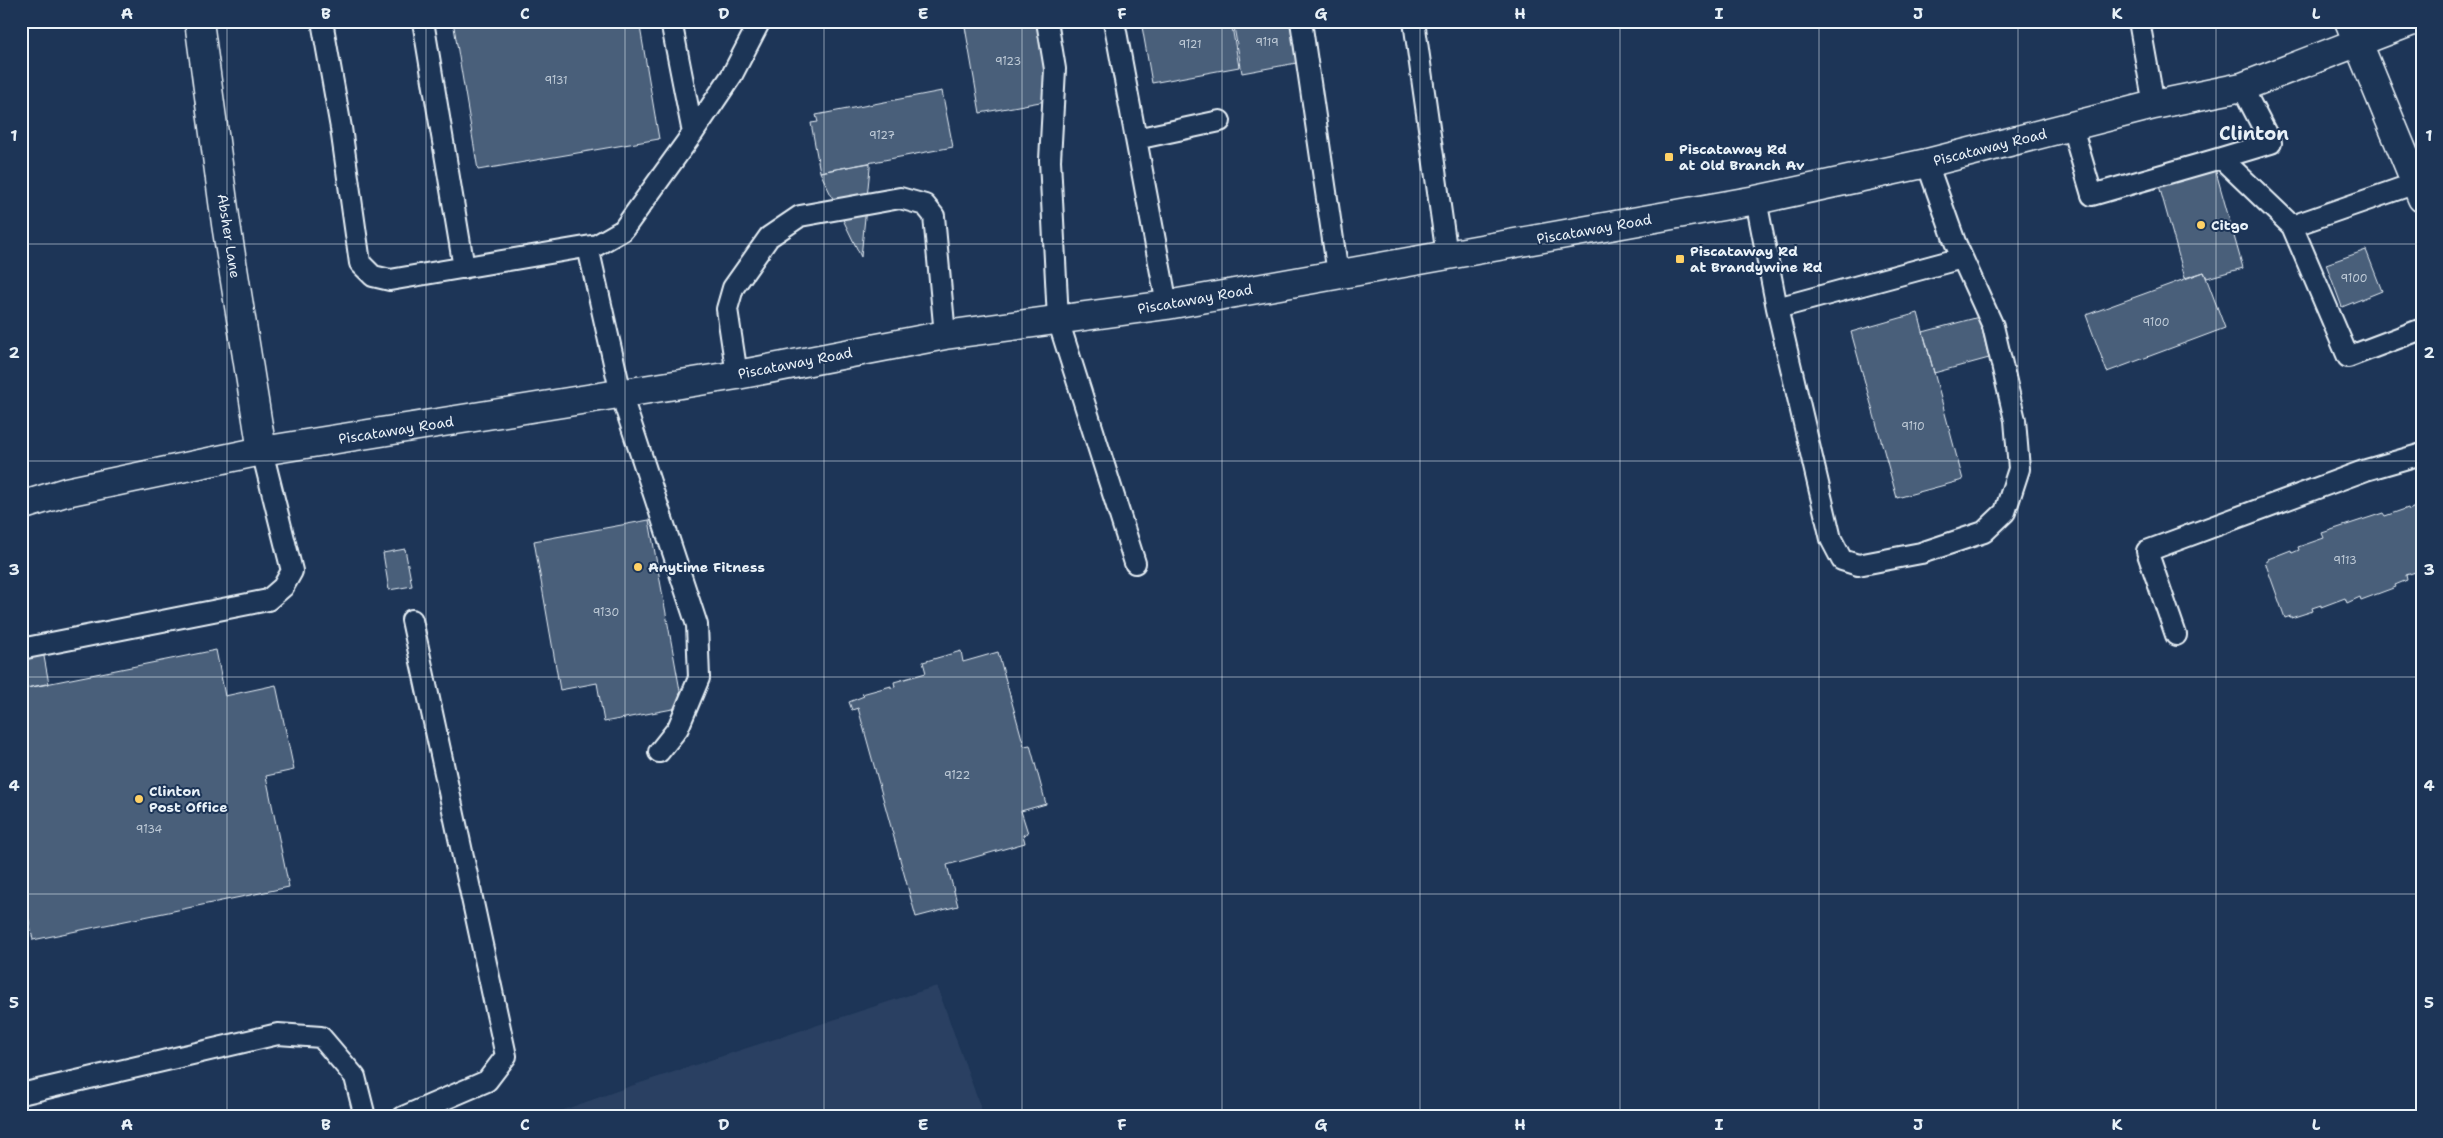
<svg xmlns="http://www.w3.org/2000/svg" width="2443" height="1138" font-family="'Shantell Sans',sans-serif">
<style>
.built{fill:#2a4162}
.building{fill:#495e7a;stroke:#e8f1f8}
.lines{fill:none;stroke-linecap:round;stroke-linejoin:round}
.lane-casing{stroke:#e8f1f8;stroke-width:24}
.street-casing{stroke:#e8f1f8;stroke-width:31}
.secondary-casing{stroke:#e8f1f8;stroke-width:31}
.primary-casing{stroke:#e8f1f8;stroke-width:31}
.lane{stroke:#1d3557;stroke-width:20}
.street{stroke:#1d3557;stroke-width:28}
.secondary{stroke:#1d3557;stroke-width:28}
.primary{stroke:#1d3557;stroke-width:28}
.grid{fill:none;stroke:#e8f1f8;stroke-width:1;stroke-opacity:0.55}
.poi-dot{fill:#ffd166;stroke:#1d3557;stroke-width:2}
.labels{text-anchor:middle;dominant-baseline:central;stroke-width:4;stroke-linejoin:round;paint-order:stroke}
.number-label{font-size:11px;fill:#c0ccd8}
.street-label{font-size:14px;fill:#e8f1f8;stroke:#1d3557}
.poi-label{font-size:14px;font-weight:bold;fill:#e8f1f8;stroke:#1d3557;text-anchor:start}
.district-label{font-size:19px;font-weight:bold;fill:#e8f1f8;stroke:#1d3557}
.neatline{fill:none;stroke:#e8f1f8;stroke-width:2}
.grid-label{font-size:16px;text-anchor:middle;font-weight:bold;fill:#e8f1f8}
</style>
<rect width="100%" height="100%" fill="#1d3557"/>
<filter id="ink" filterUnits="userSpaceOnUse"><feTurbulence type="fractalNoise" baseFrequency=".02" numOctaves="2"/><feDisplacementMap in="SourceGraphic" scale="10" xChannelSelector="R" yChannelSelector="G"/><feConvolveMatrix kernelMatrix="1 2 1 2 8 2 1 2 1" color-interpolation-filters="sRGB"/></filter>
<g filter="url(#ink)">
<path class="built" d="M 937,986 L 984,1117 L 544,1117 L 628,1087 Z"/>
<path class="building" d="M 453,21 L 639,21 L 659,139 L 478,170 Z
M 964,21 L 1037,21 L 1051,100 L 980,113 Z
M 1141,21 L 1231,21 L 1239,67 L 1152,83 Z
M 1233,21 L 1295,21 L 1302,62 L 1242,73 Z
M 942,91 L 953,147 L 820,172 L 811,123 L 818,122 L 816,115 Z
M 870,163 L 870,168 L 861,257 L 820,172 Z
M 2214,165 L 2243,268 L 2207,278 L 2204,272 L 2185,278 L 2158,182 Z
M 2366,250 L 2382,291 L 2342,307 L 2326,264 Z
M 2204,272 L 2225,328 L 2107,372 L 2086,315 Z
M 1918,313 L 1963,480 L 1897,498 L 1851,332 Z
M 1979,317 L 1989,358 L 1934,373 L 1923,332 Z
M 2422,503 L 2422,570 L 2406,575 L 2407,580 L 2395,585 L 2396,587 L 2361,600 L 2360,597 L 2347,603 L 2345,598 L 2321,607 L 2321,605 L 2312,608 L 2313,611 L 2291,618 L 2291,616 L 2285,618 L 2265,562 L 2268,561 L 2268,559 L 2291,550 L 2292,553 L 2299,550 L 2298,547 L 2324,538 L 2322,533 L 2383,513 L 2385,516 L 2408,508 L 2409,510 Z
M 649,520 L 683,707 L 604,722 L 597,683 L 560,690 L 534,541 Z
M 405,549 L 412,586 L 389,590 L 383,553 Z
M 216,650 L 225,696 L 276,685 L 294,770 L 266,776 L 289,887 L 33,940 L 21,882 L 21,689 Z
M 43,651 L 49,684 L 21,689 L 21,655 Z
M 961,651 L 963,662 L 998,652 L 1024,746 L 1030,745 L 1046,804 L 1021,811 L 1028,833 L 1023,835 L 1025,843 L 947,865 L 958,906 L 916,917 L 858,708 L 852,710 L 849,702 L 864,696 L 862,694 L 891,686 L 891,688 L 895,687 L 894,682 L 926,673 L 923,662 Z"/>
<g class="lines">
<g class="lane-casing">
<path id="lane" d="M 322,21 L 341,128 L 360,263 L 373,276 L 390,280 L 597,245 L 623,230 L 693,133
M 423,21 L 464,268
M 671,21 L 693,133 L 732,75 L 760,21
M 1047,21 L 1055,69 L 1050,160 L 1058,320 L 1135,563
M 1114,21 L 1167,305
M 1301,21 L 1338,274
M 1414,21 L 1447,256
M 2139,21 L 2154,105
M 2072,127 L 2092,195 L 2221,158 L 2292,226
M 1136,139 L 1220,121
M 2221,158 L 2271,143 L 2242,87
M 2416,183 L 2292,226 L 2348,357 L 2422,329
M 1756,200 L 1777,308 L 1831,539 L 1842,560 L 1858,565 L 1921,553 L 1984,532 L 2005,512 L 2019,469 L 2015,420 L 1993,326 L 1955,242 L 1927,163
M 588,247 L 621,394 L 697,625 L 699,678 L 678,728 L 659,752
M 1777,308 L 1962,258
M 737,375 L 727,309 L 733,288 L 769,237 L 800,216 L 900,198 L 925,205 L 934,216 L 945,335
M 2176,635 L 2147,551 L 2366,470 L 2422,454
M 21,649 L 268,600 L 283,587 L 292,571 L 262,451
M 21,1094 L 278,1034 L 321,1037 L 355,1077 L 365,1117
M 403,1117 L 487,1081 L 506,1056 L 412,620"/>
</g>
<g class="street-casing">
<path id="street" d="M 199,21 L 226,224 L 262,451"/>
</g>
<g class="secondary-casing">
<path id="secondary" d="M 2349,21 L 2422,198"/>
</g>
<g class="primary-casing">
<path id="primary" d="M 21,506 L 66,492 L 262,451 L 737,375 L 945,335 L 1167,305 L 1756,200 L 1927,163 L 2154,105 L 2242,87 L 2413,21"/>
</g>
<use href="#lane" class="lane"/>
<use href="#street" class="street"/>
<use href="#secondary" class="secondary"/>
<use href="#primary" class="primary"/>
</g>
</g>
<path class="grid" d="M 227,21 L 227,1117M 426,21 L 426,1117M 625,21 L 625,1117M 824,21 L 824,1117M 1022,21 L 1022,1117M 1222,21 L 1222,1117M 1420,21 L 1420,1117M 1620,21 L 1620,1117M 1819,21 L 1819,1117M 2018,21 L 2018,1117M 2216,21 L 2216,1117M 21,244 L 2422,244M 21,461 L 2422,461M 21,677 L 2422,677M 21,894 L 2422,894"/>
<g class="poi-dot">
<rect x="1664" y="152" width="10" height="10" rx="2.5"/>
<circle cx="2201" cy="225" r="5"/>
<rect x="1675" y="254" width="10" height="10" rx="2.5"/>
<circle cx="638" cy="567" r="5"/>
<circle cx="139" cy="799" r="5"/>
</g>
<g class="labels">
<g class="number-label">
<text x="1267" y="42">9119</text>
<text x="1190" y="44">9121</text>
<text x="1008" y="61">9123</text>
<text x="556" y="80">9131</text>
<text x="882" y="135">9127</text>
<text x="2354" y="278">9100</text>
<text x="2156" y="322">9100</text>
<text x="1913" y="426">9110</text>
<text x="2345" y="560">9113</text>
<text x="606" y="612">9130</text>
<text x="957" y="775">9122</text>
<text x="149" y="829">9134</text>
</g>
<g class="street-label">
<text transform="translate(1990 147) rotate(-14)">Piscataway Road</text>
<text transform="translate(1594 229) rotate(-10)">Piscataway Road</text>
<text transform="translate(229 236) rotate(81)">Absher Lane</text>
<text transform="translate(1195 299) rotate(-10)">Piscataway Road</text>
<text transform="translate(795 363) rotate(-11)">Piscataway Road</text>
<text transform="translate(396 430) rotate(-9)">Piscataway Road</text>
</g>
<g class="poi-label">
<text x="1679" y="149">Piscataway Rd<tspan x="1679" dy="16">at Old Branch Av</tspan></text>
<text x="2211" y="225">Citgo</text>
<text x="1690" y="251">Piscataway Rd<tspan x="1690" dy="16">at Brandywine Rd</tspan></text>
<text x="648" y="567">Anytime Fitness</text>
<text x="149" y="791">Clinton<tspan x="149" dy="16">Post Office</tspan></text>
</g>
<g class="district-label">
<text x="2254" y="133">Clinton</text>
</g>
</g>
<rect width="2443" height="1138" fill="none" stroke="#1d3557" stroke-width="55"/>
<rect x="28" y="28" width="2388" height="1082" class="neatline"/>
<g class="grid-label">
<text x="127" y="19">A</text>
<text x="326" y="19">B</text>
<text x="525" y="19">C</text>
<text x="724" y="19">D</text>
<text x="923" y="19">E</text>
<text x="1122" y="19">F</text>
<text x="1321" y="19">G</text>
<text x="1520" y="19">H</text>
<text x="1719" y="19">I</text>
<text x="1918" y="19">J</text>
<text x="2117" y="19">K</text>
<text x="2316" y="19">L</text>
<text x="14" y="141">1</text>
<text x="2429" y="141">1</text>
<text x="14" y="358">2</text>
<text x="2429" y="358">2</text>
<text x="14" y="575">3</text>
<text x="2429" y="575">3</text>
<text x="14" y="791">4</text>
<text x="2429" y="791">4</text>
<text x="14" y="1008">5</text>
<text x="2429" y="1008">5</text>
<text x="127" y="1130">A</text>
<text x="326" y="1130">B</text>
<text x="525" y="1130">C</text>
<text x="724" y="1130">D</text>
<text x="923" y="1130">E</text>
<text x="1122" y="1130">F</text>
<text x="1321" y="1130">G</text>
<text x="1520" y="1130">H</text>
<text x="1719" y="1130">I</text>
<text x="1918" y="1130">J</text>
<text x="2117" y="1130">K</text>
<text x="2316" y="1130">L</text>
</g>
</svg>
